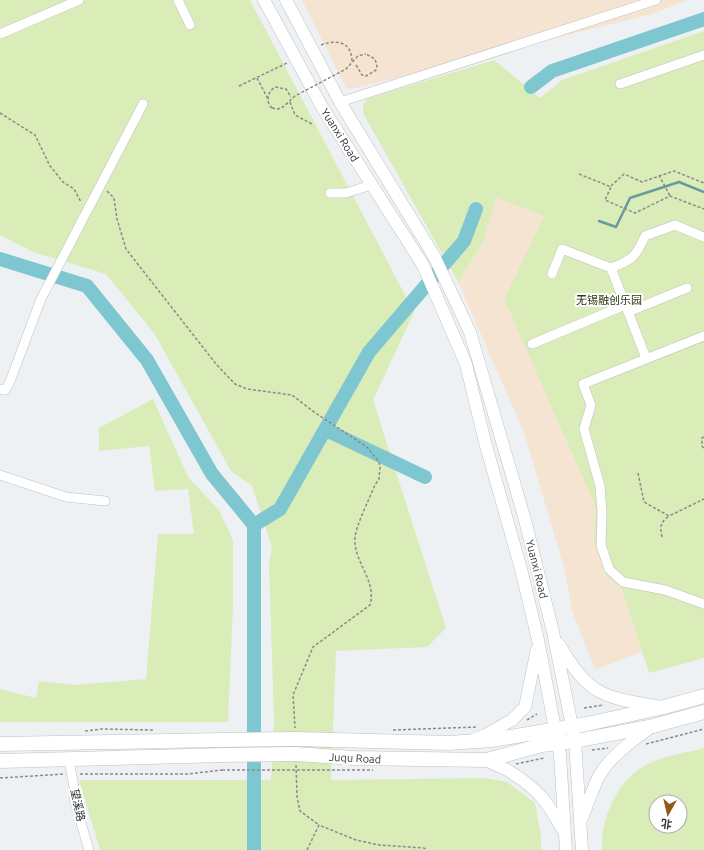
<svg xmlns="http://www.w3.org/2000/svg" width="704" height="850" font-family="Ubuntu,'Noto Sans SC',sans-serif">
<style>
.commercial{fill:#f5e4d2}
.green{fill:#daecb8;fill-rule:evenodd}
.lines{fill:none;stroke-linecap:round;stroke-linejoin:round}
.stream{stroke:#679ba2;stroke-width:2.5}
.river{stroke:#7ec7d0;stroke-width:14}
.minor-casing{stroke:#bec1c4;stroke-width:10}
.major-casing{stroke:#bec1c4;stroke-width:13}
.highway-casing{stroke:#bec1c4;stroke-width:15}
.path{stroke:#898b8d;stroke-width:1.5;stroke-dasharray:3 2;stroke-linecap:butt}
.minor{stroke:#fff;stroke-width:9}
.major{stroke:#fff;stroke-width:12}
.highway{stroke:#fff;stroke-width:14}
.highway-bridge-casing{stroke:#bec1c4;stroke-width:15;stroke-linecap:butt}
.path-bridge{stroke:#898b8d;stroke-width:1.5;stroke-dasharray:3 2;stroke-linecap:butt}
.highway-bridge{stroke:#fff;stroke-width:14}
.labels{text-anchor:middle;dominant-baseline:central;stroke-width:4;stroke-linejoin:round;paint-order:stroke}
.street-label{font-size:11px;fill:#323335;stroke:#fff}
.park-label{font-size:11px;fill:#2a350d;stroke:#fff}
</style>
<rect width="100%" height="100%" fill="#eef1f4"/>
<path class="commercial" d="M 302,0 L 688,0 L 652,14 L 347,90 Z
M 496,198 L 544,216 L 504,299 L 595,506 L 594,543 L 620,584 L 642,652 L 595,670 L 572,611 L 564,568 L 525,435 L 458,282 L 483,243 Z"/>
<path class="green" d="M 0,0 L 250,0 L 414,312 L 373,400 L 446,628 L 427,647 L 336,651 L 331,780 L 486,778 L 507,782 L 535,803 L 541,837 L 541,850 L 100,850 L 79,780 L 271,780 L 274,720 L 269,565 L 272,547 L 252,486 L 231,471 L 154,333 L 106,274 L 33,252 L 0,235 Z
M 704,31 L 704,658 L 649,673 L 620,584 L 607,577 L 594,543 L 595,506 L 504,299 L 544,216 L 496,198 L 483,243 L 458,282 L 363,113 C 363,106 363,102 369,98 L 494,60 L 540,98 L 562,80 Z
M 153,399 L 188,477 L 219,510 L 233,540 L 233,606 L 228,722 L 0,722 L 0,689 L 36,698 L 39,681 L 75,685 L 146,679 L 158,534 L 194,534 L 188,489 L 155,491 L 149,446 L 99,451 L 99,428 Z
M 704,748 L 704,850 L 602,850 C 602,842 602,833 604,825 C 611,799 625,774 650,763 C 667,755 687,753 704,748 ZM 656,802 L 680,802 L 680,826 L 656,826 Z"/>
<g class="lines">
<path class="stream" d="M 599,221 L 616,227 L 630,198 L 679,182 L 704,192"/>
<path class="river" d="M 531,87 L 552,71 L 704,19
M 0,259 L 87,286 L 147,360 L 212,474 L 254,525 L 280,509 L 369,352 L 464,241 L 476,209
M 326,430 L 425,477
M 254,850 L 254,525"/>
<g class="minor-casing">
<path id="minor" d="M 178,0 L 190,25
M 0,34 L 79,0
M 620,84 L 704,55
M 340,102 L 656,0
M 330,193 L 346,193 L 371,185
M 611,268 C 632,260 636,257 645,236 L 675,225 L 704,237
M 552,274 L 562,249 L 611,268 L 646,358
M 628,312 L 687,288
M 704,336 L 583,384 L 591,405 L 584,429 L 600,486 L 602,512 L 601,545 L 609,569 L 623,582 L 665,590 L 704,604
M 532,344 L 625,305
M 0,389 L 5,390 L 9,384 L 41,299 L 143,104
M 0,475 L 66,497 L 105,501
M 69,760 L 75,793 L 74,799 L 89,850"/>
</g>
<g class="major-casing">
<path id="major" d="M 264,0 L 322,107 L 423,265 L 466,364 L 485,442 L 521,569 L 538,640 L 560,755 L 566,850
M 286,0 L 340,102 L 434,256 L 470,332 L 525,520 L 553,632 L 575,741 L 582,850
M 559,644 C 589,697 604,697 661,707
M 475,739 L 486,735 L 512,720 L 525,707 L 537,649
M 487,760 C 495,766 504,767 512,773 C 539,790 548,803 563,830
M 582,818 C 587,805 592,791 598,778 C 609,757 632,741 651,727"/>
</g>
<g class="highway-casing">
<path id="highway" d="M 296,739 L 449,743 L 492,740 L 587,724 L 664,707 L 704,696
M 0,744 L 223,740
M 296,754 L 354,758 L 487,760 L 542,745 L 575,741 L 653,726 L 704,712
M 0,761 L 223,755"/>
</g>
<path class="path" d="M 321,45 C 338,39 352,42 352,62
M 356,65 L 362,75 L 366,76 L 376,70 L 377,66 L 375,59 L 366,54
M 257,78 L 268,99
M 239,86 L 287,63
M 290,102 L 295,115 L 312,124
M 272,108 L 269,105 C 267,97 268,92 275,87 L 286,89 L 291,97
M 0,113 L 35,135 L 50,166 L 63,182 L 74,189 L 81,202
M 579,174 L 611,187 L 605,200 L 635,213 L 670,196 L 704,209
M 659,175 L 670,196
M 611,186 L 624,174 L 642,182 L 674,171 L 704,183
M 107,191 L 114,198 L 117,219 L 126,249 L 216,364 L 235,384 L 247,389 L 292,395 L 314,412 L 367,447 L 379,462 L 380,467 L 379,479 L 375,485 C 370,497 356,526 355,537 C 353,563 377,579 370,605 L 313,647 L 293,695 L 295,728
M 704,437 L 702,438 L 702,446 L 704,448
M 638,473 L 644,502 L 669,516 L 704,499
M 662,537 C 660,527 660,522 669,516
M 584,708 L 604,705
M 527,720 L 537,714
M 393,730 L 477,727
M 85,731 L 103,729 L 153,730
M 646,744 L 704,729
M 592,750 L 608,748
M 516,764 L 544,758
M 296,765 L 297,796 L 300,811 L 319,825
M 297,770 L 373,770
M 80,774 L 188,774 L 222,770
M 0,778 L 64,774
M 307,850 L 319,825 L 356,840 L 379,845 L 424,848 L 427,850"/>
<use href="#minor" class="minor"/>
<use href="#major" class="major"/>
<use href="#highway" class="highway"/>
<g class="highway-bridge-casing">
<path id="highway-bridge" d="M 223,740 L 296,739
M 223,755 L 296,754"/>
</g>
<path class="path-bridge" d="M 272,108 L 278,109 L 283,107 L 295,96 L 346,69 L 358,56 L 366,54
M 222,770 L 297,770"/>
<use href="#highway-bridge" class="highway-bridge"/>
</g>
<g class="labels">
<g class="street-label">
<text transform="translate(340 135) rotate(58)">Yuanxi Road</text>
<text transform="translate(537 569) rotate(76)">Yuanxi Road</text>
<text transform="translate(355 758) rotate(3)">Juqu Road</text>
<text transform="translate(78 805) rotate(78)">望溪路</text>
</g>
<g class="park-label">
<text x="609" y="300">无锡融创乐园</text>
</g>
</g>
<g transform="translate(668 814) rotate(188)"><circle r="19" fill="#ffffff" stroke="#adadae"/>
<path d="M0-3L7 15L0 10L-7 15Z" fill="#925816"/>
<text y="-6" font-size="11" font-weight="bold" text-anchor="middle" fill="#323335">北</text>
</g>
</svg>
